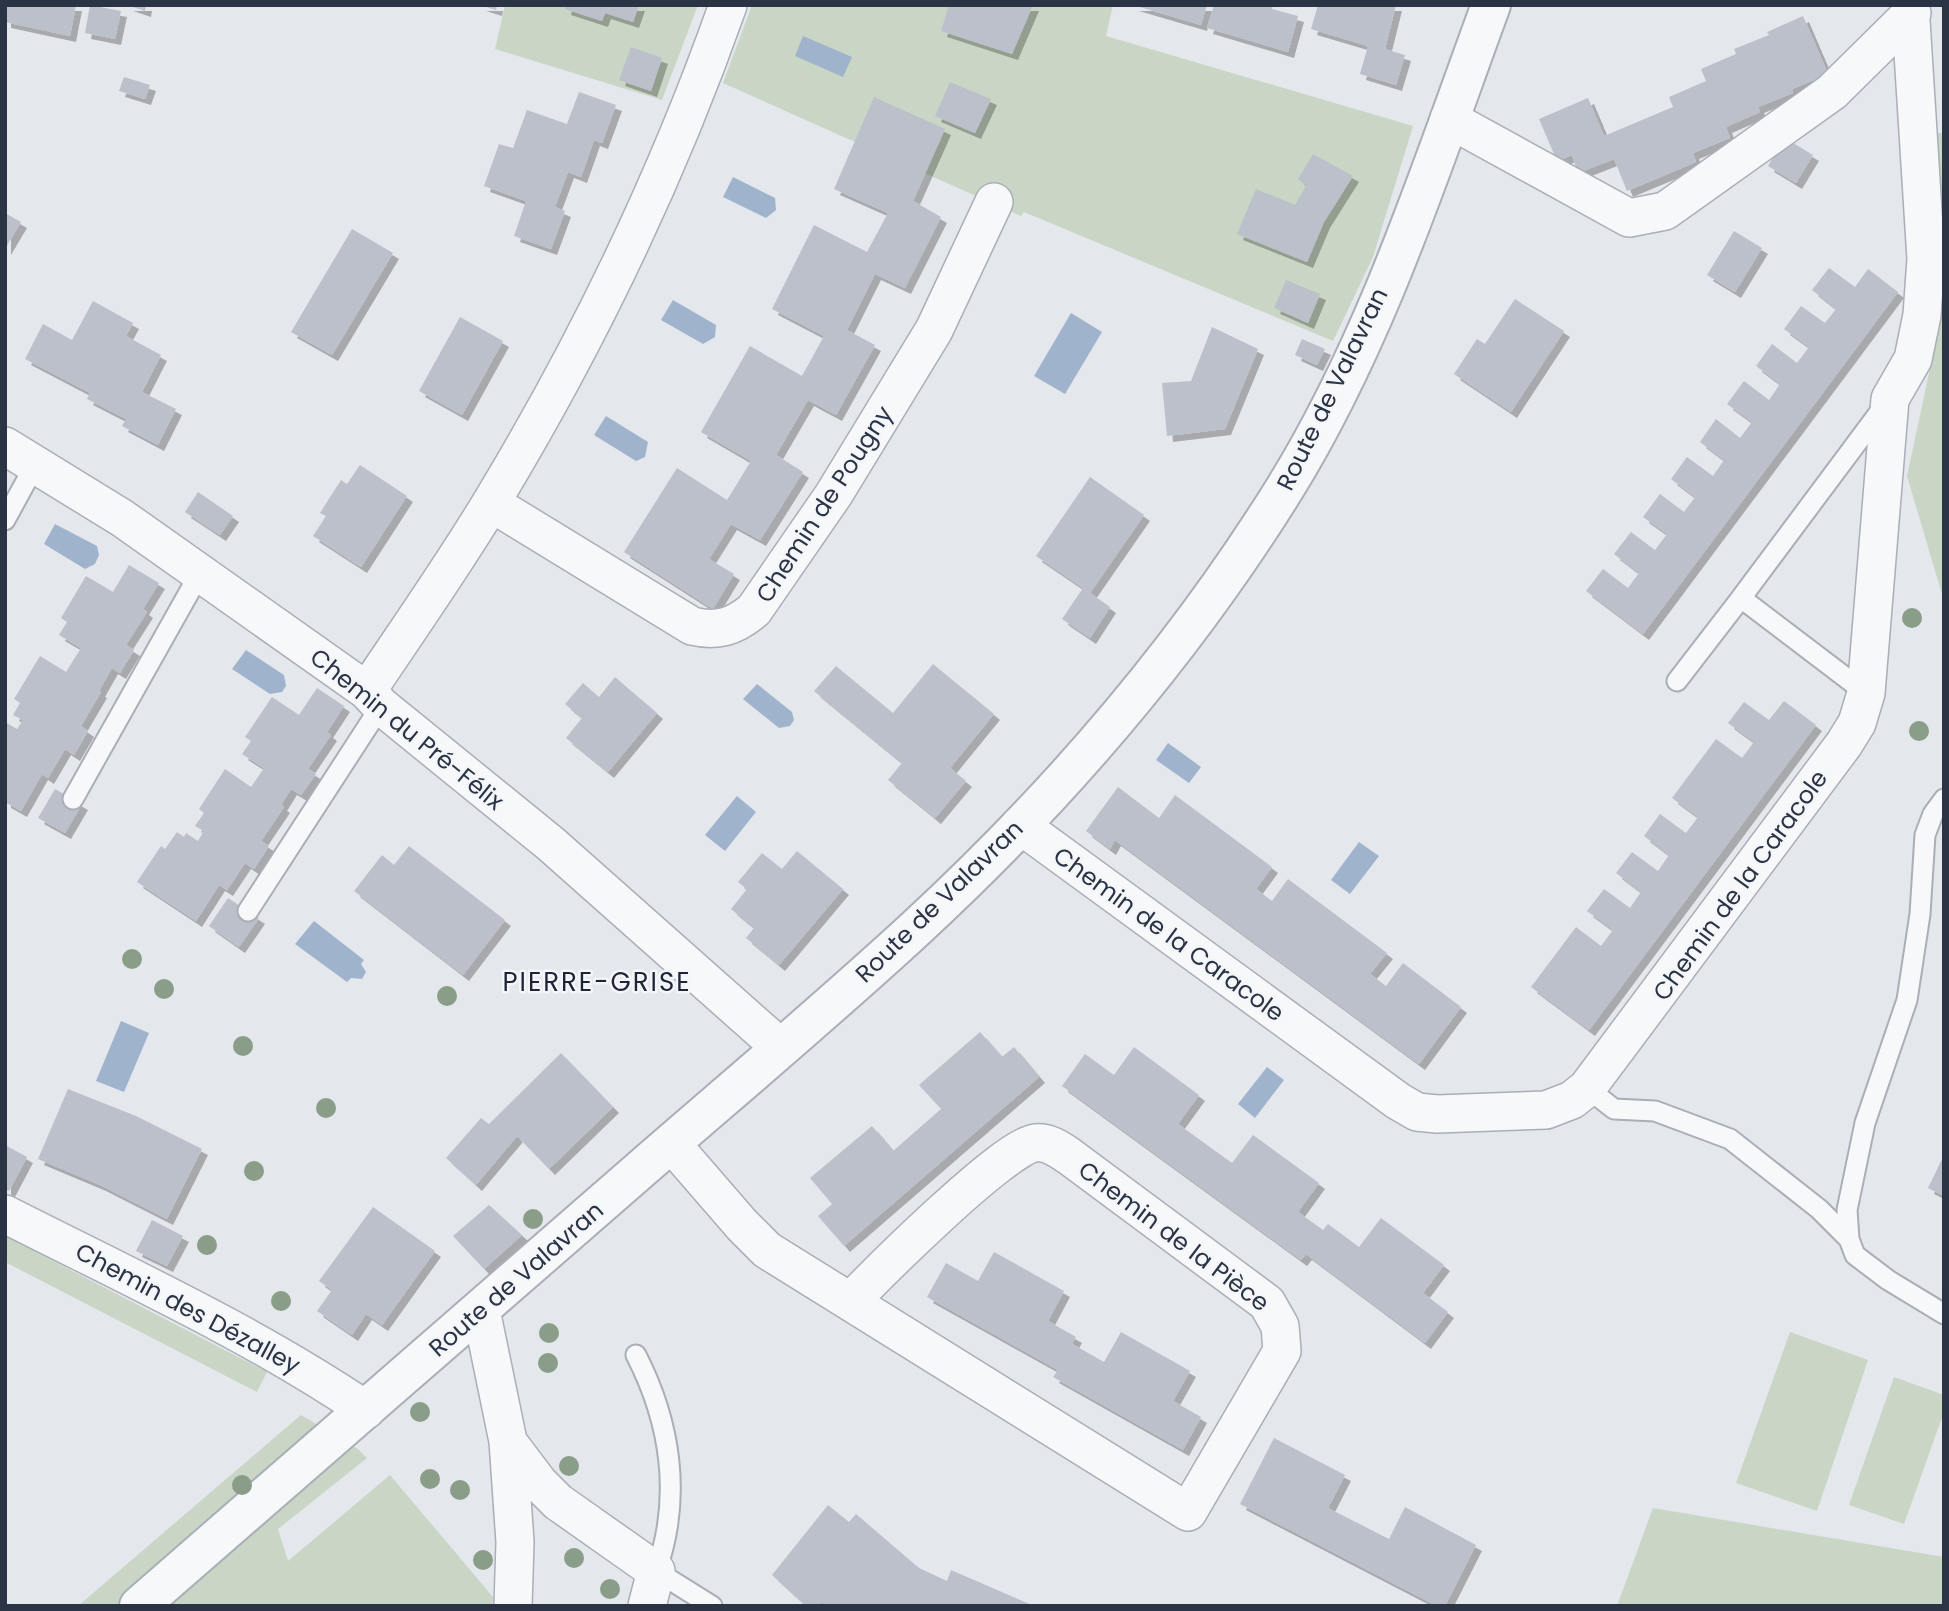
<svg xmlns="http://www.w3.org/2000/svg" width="1949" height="1611" font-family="Poppins,sans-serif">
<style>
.green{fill:#c9d6c5}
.water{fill:#9fb4cc}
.building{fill:#bbc0ca;filter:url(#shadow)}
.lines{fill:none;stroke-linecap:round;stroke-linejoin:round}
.service-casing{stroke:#a9aeb7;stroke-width:23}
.minor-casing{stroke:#a9aeb7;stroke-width:40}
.tertiary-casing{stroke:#a9aeb7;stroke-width:42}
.service{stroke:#f7f8fa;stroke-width:19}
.minor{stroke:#f7f8fa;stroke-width:37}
.tertiary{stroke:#f7f8fa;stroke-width:38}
.tree{fill:#899d89}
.labels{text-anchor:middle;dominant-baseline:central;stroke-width:5;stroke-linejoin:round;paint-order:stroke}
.street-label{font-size:24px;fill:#2b3445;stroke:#f4f6f9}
.neighbourhood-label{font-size:26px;letter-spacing:2px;fill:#1d2536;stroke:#f4f6f9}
</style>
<defs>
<filter id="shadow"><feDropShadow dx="6" dy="6" stdDeviation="0" flood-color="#0004"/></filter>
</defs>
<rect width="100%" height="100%" fill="#e4e7ec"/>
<path class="green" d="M 505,5 L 698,5 L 662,100 L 495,49 Z
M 752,5 L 1113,5 L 1106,36 L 1413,126 L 1373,257 L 1333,341 L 1024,212 L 1021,216 L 723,83 Z
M 1938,133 L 1944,133 L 1944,601 L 1907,476 L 1941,317 Z
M 5,1236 L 267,1372 L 257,1392 L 5,1262 Z
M 1790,1332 L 1868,1360 L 1817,1511 L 1736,1483 Z
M 1894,1377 L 1944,1395 L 1944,1412 L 1904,1524 L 1849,1505 Z
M 301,1415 L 358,1449 L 367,1458 L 278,1529 L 288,1561 L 390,1475 L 493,1597 L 492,1606 L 78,1606 Z
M 1653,1508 L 1944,1557 L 1944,1606 L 1617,1606 Z"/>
<path class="water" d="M 803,36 L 852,57 L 843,77 L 795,56 Z
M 733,177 L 775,198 L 776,210 L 766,218 L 723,197 Z
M 673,300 L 716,325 L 715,337 L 703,344 L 661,320 Z
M 1071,313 L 1102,332 L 1065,394 L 1034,376 Z
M 606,416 L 648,442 L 645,457 L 636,461 L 594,435 Z
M 55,524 L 97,546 L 99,555 L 95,564 L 85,569 L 44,544 Z
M 246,650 L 284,675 L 286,686 L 282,692 L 270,694 L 232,669 Z
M 757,684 L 792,712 L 794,720 L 790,726 L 779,728 L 743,699 Z
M 1168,743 L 1201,767 L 1189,783 L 1156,760 Z
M 737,796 L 756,812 L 725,851 L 705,835 Z
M 1359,842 L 1379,856 L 1350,894 L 1331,880 Z
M 314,921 L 364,960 L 361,964 L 366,972 L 362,979 L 351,978 L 347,982 L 295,944 Z
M 121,1021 L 149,1033 L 124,1092 L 96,1081 Z
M 1267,1067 L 1284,1080 L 1255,1118 L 1238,1104 Z"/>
<path class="building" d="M 5,5 L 76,5 L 70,36 L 5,22 Z
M 90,5 L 121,11 L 115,39 L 85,33 Z
M 127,5 L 146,5 L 145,11 Z
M 480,5 L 497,5 L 496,10 Z
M 566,5 L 639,5 L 633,22 L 605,13 L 602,21 L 565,9 Z
M 949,5 L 1033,5 L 1012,54 L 941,31 Z
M 1133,5 L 1207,5 L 1201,25 Z
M 1214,5 L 1273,5 L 1272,9 L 1298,16 L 1288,52 L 1207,28 Z
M 1318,5 L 1396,5 L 1385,49 L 1405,55 L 1396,85 L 1360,74 L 1368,46 L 1311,29 Z
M 1803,16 L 1828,74 L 1792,89 L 1793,93 L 1758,107 L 1760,112 L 1726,127 L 1730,138 L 1693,153 L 1696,162 L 1627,191 L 1614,159 L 1578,173 L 1572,155 L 1557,161 L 1539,119 L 1588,98 L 1604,136 L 1673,107 L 1669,97 L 1706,81 L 1701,69 L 1736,54 L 1734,49 L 1769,35 L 1767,32 Z
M 631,47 L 662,58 L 651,91 L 619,80 Z
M 124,77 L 150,85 L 145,99 L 119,91 Z
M 950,82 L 991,99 L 975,133 L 935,116 Z
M 579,92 L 616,105 L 602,143 L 594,140 L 581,177 L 568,172 L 555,207 L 565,211 L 551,249 L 514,236 L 526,201 L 484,186 L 499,144 L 513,148 L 527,110 L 567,124 Z
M 874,97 L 945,129 L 913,201 L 941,217 L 905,288 L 875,274 L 847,330 L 875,345 L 836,415 L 808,400 L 776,455 L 803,472 L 760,540 L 731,524 L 709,559 L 734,574 L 713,609 L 624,552 L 677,468 L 727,500 L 751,461 L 701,432 L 750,346 L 802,376 L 824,336 L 772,309 L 814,225 L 867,252 L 888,213 L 834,189 Z
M 1785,138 L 1813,155 L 1796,183 L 1768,166 Z
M 1313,154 L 1353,176 L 1324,222 L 1307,262 L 1237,234 L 1256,189 L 1295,205 L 1306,186 L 1298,179 Z
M 5,213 L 21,222 L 5,249 Z
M 352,229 L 393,253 L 332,355 L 291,332 Z
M 1734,231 L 1762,248 L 1735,292 L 1707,275 Z
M 1829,268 L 1855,287 L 1868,269 L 1898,292 L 1643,634 L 1586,591 L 1603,569 L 1628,588 L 1639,573 L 1614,554 L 1631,532 L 1655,550 L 1667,534 L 1643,517 L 1660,494 L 1684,512 L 1695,497 L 1671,479 L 1687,457 L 1713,476 L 1724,460 L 1700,442 L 1716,419 L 1740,438 L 1752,422 L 1727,404 L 1744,381 L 1769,400 L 1780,384 L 1756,366 L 1772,344 L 1797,363 L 1809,347 L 1784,329 L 1801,306 L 1825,323 L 1836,309 L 1812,290 Z
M 1286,280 L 1320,294 L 1308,323 L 1274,308 Z
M 1515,299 L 1564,331 L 1511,412 L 1454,374 L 1477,339 L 1485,344 Z
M 93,301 L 133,323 L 126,336 L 161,355 L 142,392 L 176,409 L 158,445 L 122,426 L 126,419 L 87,399 L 90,393 L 25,359 L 43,324 L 72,340 Z
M 460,317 L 503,341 L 462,415 L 419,391 Z
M 1212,327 L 1258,349 L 1225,429 L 1167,436 L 1162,383 L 1191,381 Z
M 1302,339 L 1325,349 L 1317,365 L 1295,355 Z
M 360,465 L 407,496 L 361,567 L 313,536 L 326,516 L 320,513 L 341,480 L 347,484 Z
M 1090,477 L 1144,515 L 1090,593 L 1110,607 L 1090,638 L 1062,619 L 1083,588 L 1036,556 Z
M 198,492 L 233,516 L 220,535 L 185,512 Z
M 129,565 L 159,583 L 143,609 L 147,612 L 126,645 L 134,650 L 120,673 L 112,668 L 99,691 L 101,692 L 81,726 L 88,731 L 74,755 L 65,749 L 48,778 L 42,774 L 21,811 L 5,802 L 5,722 L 17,729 L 23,720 L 13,715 L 20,703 L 14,699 L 40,656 L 66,672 L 81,648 L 59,635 L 67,622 L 61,618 L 86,576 L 113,592 Z
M 933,664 L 994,714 L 950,768 L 966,781 L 935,818 L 888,780 L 902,763 L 814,691 L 836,666 L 893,713 Z
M 615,677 L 657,713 L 608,772 L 566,738 L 582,718 L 565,704 L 583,683 L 599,697 Z
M 317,688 L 344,706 L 327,732 L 331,735 L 308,769 L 316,774 L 301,795 L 291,789 L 281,805 L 284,807 L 261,841 L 269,846 L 254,869 L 245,863 L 227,890 L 219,885 L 196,921 L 137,882 L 161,846 L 165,849 L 177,832 L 184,837 L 186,833 L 198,841 L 204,831 L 195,826 L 204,813 L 199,809 L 225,769 L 251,787 L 264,768 L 242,754 L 251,741 L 245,737 L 272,697 L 299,715 Z
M 1784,701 L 1816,725 L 1589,1030 L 1531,987 L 1576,927 L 1601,946 L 1613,930 L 1587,911 L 1604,889 L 1630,908 L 1641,892 L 1616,873 L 1632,852 L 1658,871 L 1669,855 L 1644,836 L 1660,814 L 1686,833 L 1698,817 L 1672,798 L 1716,739 L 1742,758 L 1754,742 L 1728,723 L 1744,702 L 1769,720 Z
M 1118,787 L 1159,818 L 1175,795 L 1272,867 L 1256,889 L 1272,901 L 1288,879 L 1387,953 L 1370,974 L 1386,986 L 1403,963 L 1461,1007 L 1419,1064 L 1115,840 L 1110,849 L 1086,831 Z
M 55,789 L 82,804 L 65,833 L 38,818 Z
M 409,846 L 505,920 L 463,975 L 354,891 L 382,855 L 394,865 Z
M 797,851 L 843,889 L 779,965 L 746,938 L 754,928 L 731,909 L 747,889 L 738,882 L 762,853 L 782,869 Z
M 228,898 L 259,918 L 239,947 L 209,926 Z
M 980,1032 L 1002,1057 L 1014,1047 L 1039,1077 L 844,1246 L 818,1216 L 832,1204 L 810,1178 L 872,1126 L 893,1151 L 941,1109 L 919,1085 Z
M 1134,1047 L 1199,1095 L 1178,1124 L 1232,1163 L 1253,1135 L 1319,1183 L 1298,1212 L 1323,1230 L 1328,1224 L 1359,1247 L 1381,1218 L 1444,1265 L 1423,1293 L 1448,1312 L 1425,1343 L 1306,1254 L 1301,1260 L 1062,1086 L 1085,1054 L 1114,1075 Z
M 561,1053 L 613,1107 L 549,1169 L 517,1136 L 476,1185 L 446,1158 L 481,1118 L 489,1124 Z
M 68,1089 L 136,1116 L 202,1149 L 167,1219 L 100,1185 L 38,1159 Z
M 5,1145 L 27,1157 L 9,1191 L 5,1189 Z
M 1944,1155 L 1944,1196 L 1928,1188 Z
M 489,1205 L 522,1235 L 484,1269 L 453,1236 Z
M 373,1207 L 435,1251 L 382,1325 L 366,1314 L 352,1335 L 317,1311 L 332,1290 L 319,1281 Z
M 152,1220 L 183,1236 L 167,1266 L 136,1251 Z
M 994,1252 L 1064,1291 L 1048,1321 L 1076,1337 L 1072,1344 L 1104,1362 L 1121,1332 L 1190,1371 L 1173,1401 L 1201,1417 L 1183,1450 L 1053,1377 L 1058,1370 L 927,1297 L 946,1263 L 978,1281 Z
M 1274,1438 L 1345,1475 L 1328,1508 L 1389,1539 L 1405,1507 L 1476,1545 L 1445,1606 L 1437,1606 L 1240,1504 Z
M 828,1505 L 849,1522 L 856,1514 L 919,1568 L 947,1581 L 951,1570 L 1034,1606 L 826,1606 L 822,1602 L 817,1606 L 806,1606 L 772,1575 Z"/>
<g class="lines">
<g class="service-casing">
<path id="service" d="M 5,520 L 35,465
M 1677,681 L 1741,598
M 1866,693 L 1741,598 L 1885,405
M 73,799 L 200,573
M 1944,799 L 1933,814 L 1925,835 L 1920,914 L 1907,1000 L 1865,1123 L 1847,1210 L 1849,1239 L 1855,1255 L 1888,1280 L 1944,1314
M 248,911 L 381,706
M 1587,1088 L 1614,1109 L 1655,1111 L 1730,1139 L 1819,1209 L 1849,1239
M 636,1355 C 671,1423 682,1498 656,1571 L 712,1606"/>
</g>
<g class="minor-casing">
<path id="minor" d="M 1449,119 L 1629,218 L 1665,211 L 1832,92 L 1912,13
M 5,446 L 122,518 L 367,691 L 381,706 L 551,844 L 781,1048
M 491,503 L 692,626 C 717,632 734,627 754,610 L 834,494 L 934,330 L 994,202
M 367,691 C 409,628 453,566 492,501 C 587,344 667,178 728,5
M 1020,825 L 1398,1101 L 1417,1112 L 1437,1114 L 1546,1110 L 1572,1100 L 1587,1088 L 1844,744 L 1857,723 L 1866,693 L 1890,399 L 1913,359 L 1922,315 L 1926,259 L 1910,5
M 671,1143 L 742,1225 L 767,1250 L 1188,1512 L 1282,1351 L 1280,1326 L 1267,1303 L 1069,1156 C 1059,1149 1047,1141 1035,1143 C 1004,1147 879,1272 852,1300
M 5,1214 C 127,1276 252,1333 366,1410
M 481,1310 L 508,1441 L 515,1542 L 513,1606
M 508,1442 L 539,1483 L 558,1502 L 656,1571 L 647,1606"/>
</g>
<g class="tertiary-casing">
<path id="tertiary" d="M 139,1606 C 307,1461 472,1315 640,1170 C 732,1090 825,1012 914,930 C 1056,799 1183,652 1285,488 C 1377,339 1431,168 1491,5"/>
</g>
<use href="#service" class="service"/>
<use href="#minor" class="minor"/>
<use href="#tertiary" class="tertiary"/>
</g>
<g class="tree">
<circle cx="1912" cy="618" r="10"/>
<circle cx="1919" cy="731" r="10"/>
<circle cx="132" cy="959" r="10"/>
<circle cx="164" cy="989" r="10"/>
<circle cx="447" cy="996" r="10"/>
<circle cx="243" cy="1046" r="10"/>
<circle cx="326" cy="1108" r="10"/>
<circle cx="254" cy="1171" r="10"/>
<circle cx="533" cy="1219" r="10"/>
<circle cx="207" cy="1245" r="10"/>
<circle cx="281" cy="1301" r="10"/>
<circle cx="549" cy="1333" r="10"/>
<circle cx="548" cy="1363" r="10"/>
<circle cx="420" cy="1412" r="10"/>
<circle cx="569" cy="1466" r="10"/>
<circle cx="430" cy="1479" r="10"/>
<circle cx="242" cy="1485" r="10"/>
<circle cx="460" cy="1490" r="10"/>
<circle cx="574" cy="1558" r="10"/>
<circle cx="483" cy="1560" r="10"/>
<circle cx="610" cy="1589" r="10"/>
</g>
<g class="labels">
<g class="street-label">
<text transform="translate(1332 389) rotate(-64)">Route de Valavran</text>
<text transform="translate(824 504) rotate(-57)">Chemin de Pougny</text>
<text transform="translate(407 729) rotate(39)">Chemin du Pré-Félix</text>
<text transform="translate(1740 885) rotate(-54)">Chemin de la Caracole</text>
<text transform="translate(939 901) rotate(-44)">Route de Valavran</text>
<text transform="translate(1169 934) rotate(36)">Chemin de la Caracole</text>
<text transform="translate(1174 1236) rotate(37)">Chemin de la Pièce</text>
<text transform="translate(516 1279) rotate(-41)">Route de Valavran</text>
<text transform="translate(188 1308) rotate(28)">Chemin des Dézalley</text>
</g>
<g class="neighbourhood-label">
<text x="597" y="982">PIERRE-GRISE</text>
</g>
</g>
<rect width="1949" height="1611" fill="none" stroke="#2b3445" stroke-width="14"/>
</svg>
